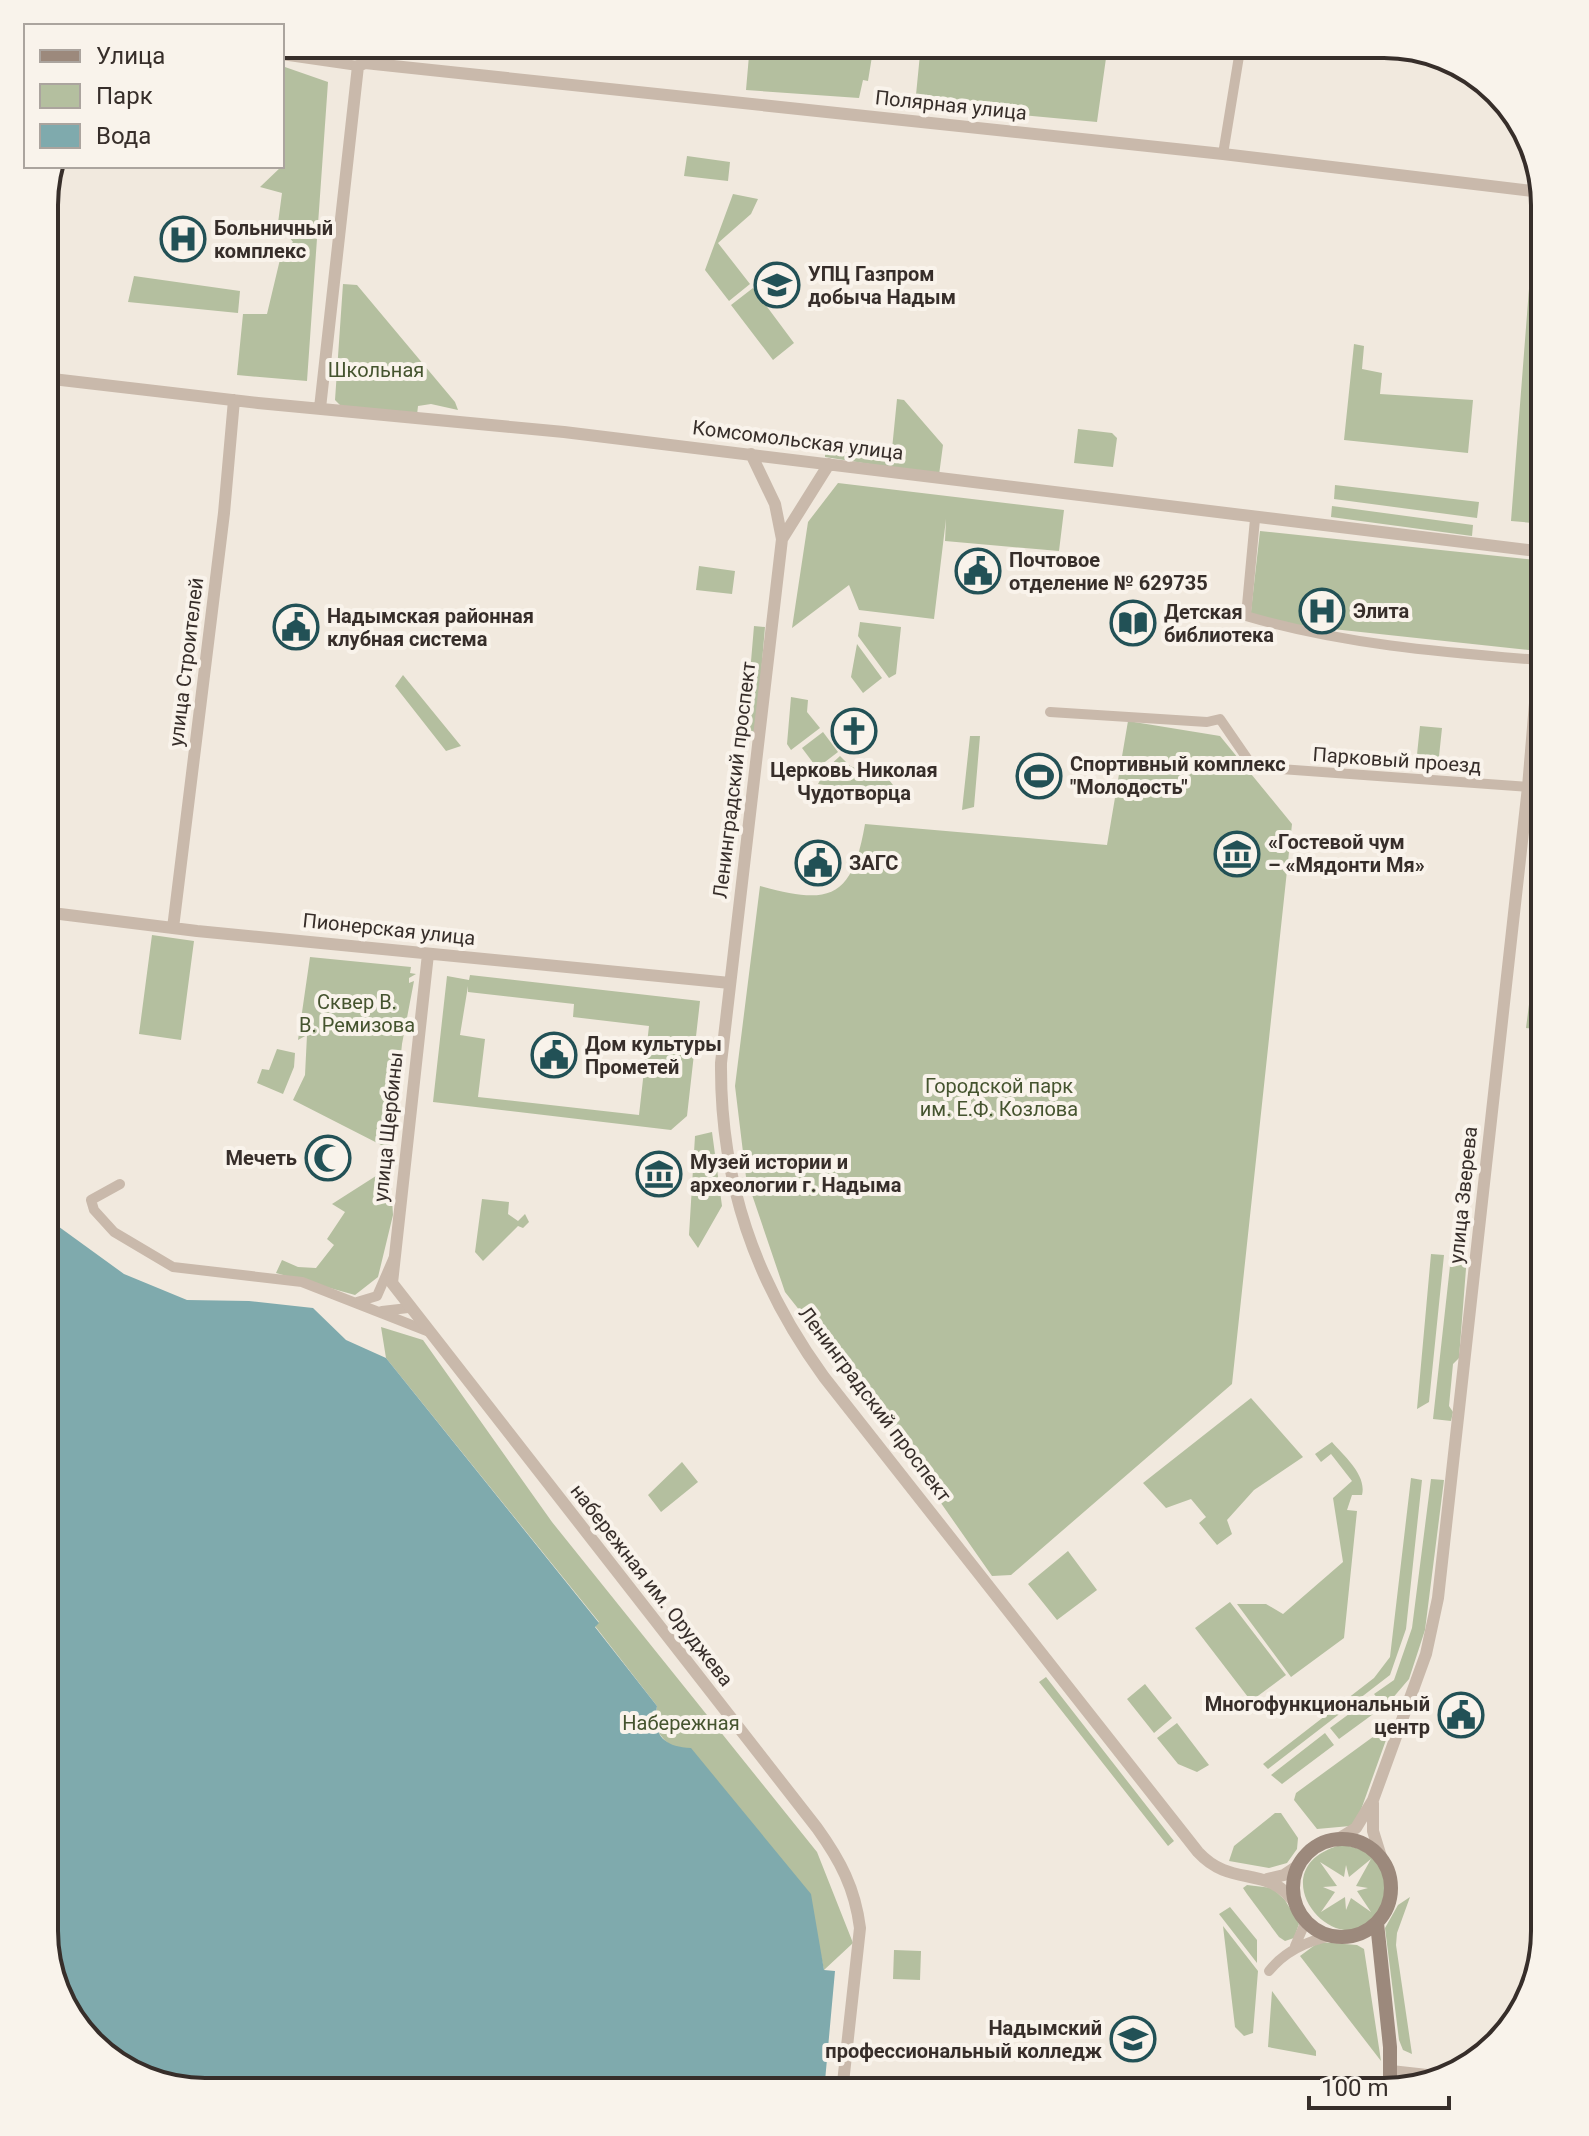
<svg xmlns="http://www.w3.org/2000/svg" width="1589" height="2136" font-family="Roboto,sans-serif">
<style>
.green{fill:#b4bf9f;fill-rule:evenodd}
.water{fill:#7faaad}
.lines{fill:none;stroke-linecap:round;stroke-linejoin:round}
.minor{stroke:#c9b9ab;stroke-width:10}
.tertiary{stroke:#c9b9ab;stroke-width:12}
.secondary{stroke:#9c897c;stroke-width:14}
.labels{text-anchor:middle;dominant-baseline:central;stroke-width:8;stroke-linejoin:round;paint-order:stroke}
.street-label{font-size:20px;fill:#372e2a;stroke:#f9f3eb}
.poi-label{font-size:20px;font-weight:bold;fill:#372e2a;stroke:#f9f3eb;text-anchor:start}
.park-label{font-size:20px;fill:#45542f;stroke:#f9f3eb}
.rim{fill:none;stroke:#372e2a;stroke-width:4}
</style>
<rect width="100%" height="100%" fill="#f1e9de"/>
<path class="green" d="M 750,44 L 874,44 L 868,81 L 863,80 L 859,98 L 746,90 Z
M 921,44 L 1108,44 L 1097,122 L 915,105 Z
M 282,66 L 328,82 L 307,381 L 237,375 L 243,314 L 267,314 L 282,251 L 293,242 L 278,223 L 282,193 L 260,187 L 282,166 Z
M 687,156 L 730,162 L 728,181 L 684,176 Z
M 733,194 L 758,199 L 751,214 L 718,243 L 750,284 L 729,301 L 705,270 Z
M 1534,224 L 1545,225 L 1545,524 L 1511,521 Z
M 134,276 L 240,291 L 238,313 L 128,302 Z
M 343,284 L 357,285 L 455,402 L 458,410 L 431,404 L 418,406 L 417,415 L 341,406 L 335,400 Z
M 753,288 L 794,343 L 773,360 L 731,305 Z
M 1354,344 L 1364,346 L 1362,369 L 1382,373 L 1380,394 L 1473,400 L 1468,453 L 1344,440 Z
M 897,399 L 904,400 L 943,445 L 939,475 L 825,457 L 825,449 L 891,459 Z
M 1078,429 L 1112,433 L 1117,438 L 1113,467 L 1074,463 Z
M 838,483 L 1064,510 L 1059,551 L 945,541 L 946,519 L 934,619 L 859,610 L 849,585 L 792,628 L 808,522 Z
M 1335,485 L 1479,502 L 1477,518 L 1334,499 Z
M 1332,506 L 1473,525 L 1472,536 L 1331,517 Z
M 1260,531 L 1536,560 L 1529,650 L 1250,620 Z
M 699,566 L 735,571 L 732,594 L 696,590 Z
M 860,622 L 901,627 L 896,674 L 889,678 L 858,636 Z
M 754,626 L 765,627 L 756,733 L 745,732 Z
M 857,644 L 882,678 L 863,693 L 851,677 Z
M 403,675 L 461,746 L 446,751 L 395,686 Z
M 791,697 L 808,700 L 807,712 L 820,728 L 791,750 L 787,744 Z
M 1128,721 L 1220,736 L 1292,824 L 1232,1384 L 1011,1575 L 992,1576 L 857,1383 L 785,1292 L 746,1177 L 735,1086 L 760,886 C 829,905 852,900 865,824 L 1107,845 Z
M 1420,726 L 1442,728 L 1438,766 L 1416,764 Z
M 823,732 L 838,752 L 817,768 L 802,748 Z
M 970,736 L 980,736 L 974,807 L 962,810 Z
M 840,756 L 850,766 L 866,772 L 879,767 L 893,785 L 891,796 L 818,784 L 826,769 Z
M 152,935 L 194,941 L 181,1040 L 139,1034 Z
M 310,957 L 411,967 L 410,973 L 416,974 L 409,978 L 409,983 L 414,981 L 402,1044 L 391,1150 L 293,1100 L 305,1075 L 307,1035 L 298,1040 Z
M 470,975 L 700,1001 L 687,1116 L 671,1130 L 433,1102 L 447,976 L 469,980 ZM 468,986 L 468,992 L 574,1004 L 573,1017 L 649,1026 L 639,1115 L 478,1097 L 485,1039 L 460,1035 Z
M 1532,981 L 1545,982 L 1545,1030 L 1526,1028 Z
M 277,1049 L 295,1053 L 294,1067 L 283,1094 L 257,1083 L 262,1069 L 269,1070 Z
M 712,1132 L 722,1206 L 698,1248 L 689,1235 L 695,1136 Z
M 390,1167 L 393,1215 L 378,1277 L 355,1295 L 276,1273 L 282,1260 L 298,1267 L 316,1268 L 334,1245 L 327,1239 L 345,1212 L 332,1204 Z
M 482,1199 L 509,1202 L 508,1214 L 518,1221 L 525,1214 L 529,1222 L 523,1228 L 518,1226 L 483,1261 L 475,1252 Z
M 1452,1248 L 1464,1251 L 1467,1256 L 1459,1358 L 1453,1364 L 1449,1406 L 1453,1412 L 1451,1421 L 1433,1419 Z
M 1431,1254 L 1444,1255 L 1429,1402 L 1417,1409 Z
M 381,1327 L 423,1340 L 552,1522 L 817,1852 L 853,1943 L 824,1970 L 818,1942 L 674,1748 C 657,1735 653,1727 657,1706 L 595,1626 L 599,1622 L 386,1358 Z
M 1251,1398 L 1303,1457 L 1254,1490 L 1227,1520 L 1232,1534 L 1217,1545 L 1199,1523 L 1206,1517 L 1191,1499 L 1166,1508 L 1143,1483 Z
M 1332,1442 C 1344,1456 1367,1475 1362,1495 L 1352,1495 L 1347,1510 L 1357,1511 L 1344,1638 L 1291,1677 L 1237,1604 L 1266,1604 L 1283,1614 L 1343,1562 L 1333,1498 L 1352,1481 L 1331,1454 L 1321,1462 L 1315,1454 Z
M 682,1462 L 698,1482 L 661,1512 L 648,1495 Z
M 1411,1478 L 1422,1480 L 1406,1629 L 1390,1675 L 1268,1769 L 1263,1764 L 1374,1678 L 1390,1657 Z
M 1431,1479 L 1444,1480 L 1425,1630 L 1409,1679 L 1385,1707 L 1374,1694 L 1394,1680 L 1412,1628 Z
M 1068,1551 L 1097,1590 L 1057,1620 L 1028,1584 Z
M 1230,1602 L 1286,1675 L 1251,1701 L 1195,1628 Z
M 1046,1677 L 1174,1841 L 1168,1846 L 1039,1682 Z
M 1145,1684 L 1172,1718 L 1154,1733 L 1127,1699 Z
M 1368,1700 L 1376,1712 L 1339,1739 L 1330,1728 Z
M 1177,1723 L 1209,1765 L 1197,1772 L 1178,1764 L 1157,1738 Z
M 1381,1731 L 1387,1734 L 1386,1740 L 1358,1818 L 1350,1826 L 1317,1829 L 1294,1800 L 1296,1793 Z
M 1325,1733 L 1334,1745 L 1282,1784 L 1271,1775 Z
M 1275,1813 L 1281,1813 L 1298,1838 L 1297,1849 L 1287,1863 L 1269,1868 L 1229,1861 L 1234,1846 Z
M 1341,1845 C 1373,1847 1399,1876 1381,1908 C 1344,1976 1251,1869 1341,1845 ZM 1371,1859 L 1356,1886 L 1368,1888 L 1357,1891 L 1371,1912 L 1351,1898 L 1346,1910 L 1345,1897 L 1321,1912 L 1335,1892 L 1323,1887 L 1337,1886 L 1320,1862 L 1344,1877 L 1346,1865 L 1349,1877 Z
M 1247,1885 L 1272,1888 L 1285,1900 L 1299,1924 L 1294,1938 L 1285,1941 L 1279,1937 L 1247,1894 L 1243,1888 Z
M 1410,1897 L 1397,1933 L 1396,1945 L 1412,2054 L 1403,2050 L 1399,2040 L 1385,1928 L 1398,1905 Z
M 1230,1907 L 1257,1940 L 1257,1963 L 1219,1914 Z
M 1223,1926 L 1258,1971 L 1253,2033 L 1244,2036 L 1235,2027 Z
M 1319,1942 L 1357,1945 L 1364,1949 L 1381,2061 L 1300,1956 Z
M 894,1950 L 921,1951 L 920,1980 L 893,1979 Z
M 1272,1991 L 1316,2051 L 1316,2056 L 1268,2047 Z"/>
<path class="water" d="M 44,1216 L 124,1274 L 187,1300 L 249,1301 L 313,1308 L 346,1340 L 386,1358 L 599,1623 L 595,1627 L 657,1706 C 652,1734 663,1747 691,1748 L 811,1894 L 824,1970 L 835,1971 L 824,2092 L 205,2092 L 125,2071 L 71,2020 L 44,1931 Z"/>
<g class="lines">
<path class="minor" d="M 282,55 L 358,66
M 1223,154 L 1241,44
M 1255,519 L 1246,616 C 1341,644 1439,652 1538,660
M 1050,712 L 1207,722 L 1220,719 L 1253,767 L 1528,787
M 120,1184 L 91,1200 L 94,1210 L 114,1232 L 173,1267 L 302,1282 L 427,1331
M 357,1302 L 377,1296 L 394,1257
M 382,1311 L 408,1308
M 1295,1946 L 1306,1921
M 1269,1971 C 1285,1951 1307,1941 1331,1936"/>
<path class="tertiary" d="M 44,378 L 258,403 L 564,432 L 1545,552
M 320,408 L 358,66 L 365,63 L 1223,154 L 1541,192
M 751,454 L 775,504 L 782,539 L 721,1063 C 720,1181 755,1282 824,1377 L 1198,1852 C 1233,1890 1268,1862 1297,1906
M 782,539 L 829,464
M 44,912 L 197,931 L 730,983
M 173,928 L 224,513 L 234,400
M 428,954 L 392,1283 L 817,1828 C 840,1860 855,1888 860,1928 L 842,2092
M 1373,1803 L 1373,1831 L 1382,1860
M 1338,1839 L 1356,1828 L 1373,1800 L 1426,1654 L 1438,1598 L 1528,787 L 1545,584
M 1267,1879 L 1284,1875 L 1299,1865
M 1391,2071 L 1436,2076"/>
<path class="secondary" d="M1293 1888a49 49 0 1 1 98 0a49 49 0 1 1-98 0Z
M 1377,1923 L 1390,2047 L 1390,2090"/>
</g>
<defs>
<g id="hospital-ring" transform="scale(2.3)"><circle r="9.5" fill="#f9f3eb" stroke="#225156" stroke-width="1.5"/><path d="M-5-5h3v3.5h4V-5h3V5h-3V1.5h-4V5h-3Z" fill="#225156"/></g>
<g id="university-ring" transform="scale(2.3)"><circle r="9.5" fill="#f9f3eb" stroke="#225156" stroke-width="1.5"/><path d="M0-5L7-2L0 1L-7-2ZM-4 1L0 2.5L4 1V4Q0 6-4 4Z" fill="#225156"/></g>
<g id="civic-ring" transform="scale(2.3)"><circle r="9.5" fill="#f9f3eb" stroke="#225156" stroke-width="1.5"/><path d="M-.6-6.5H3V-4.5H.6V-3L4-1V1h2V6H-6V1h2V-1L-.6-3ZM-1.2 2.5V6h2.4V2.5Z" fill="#225156"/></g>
<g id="library-ring" transform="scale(2.3)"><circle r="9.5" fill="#f9f3eb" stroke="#225156" stroke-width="1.5"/><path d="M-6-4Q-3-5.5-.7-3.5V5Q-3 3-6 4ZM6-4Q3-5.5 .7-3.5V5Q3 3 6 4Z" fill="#225156"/></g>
<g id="church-ring" transform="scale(2.3)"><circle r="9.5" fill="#f9f3eb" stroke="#225156" stroke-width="1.5"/><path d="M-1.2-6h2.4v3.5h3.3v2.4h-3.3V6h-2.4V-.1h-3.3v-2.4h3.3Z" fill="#225156"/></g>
<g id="stadium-ring" transform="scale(2.3)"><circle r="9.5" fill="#f9f3eb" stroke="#225156" stroke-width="1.5"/><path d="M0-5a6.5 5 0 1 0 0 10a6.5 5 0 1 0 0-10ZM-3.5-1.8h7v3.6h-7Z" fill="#225156"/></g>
<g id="museum-ring" transform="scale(2.3)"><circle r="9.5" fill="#f9f3eb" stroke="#225156" stroke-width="1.5"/><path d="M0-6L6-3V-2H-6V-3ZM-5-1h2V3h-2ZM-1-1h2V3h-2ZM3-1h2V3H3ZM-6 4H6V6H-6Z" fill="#225156"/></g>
<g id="mosque-ring" transform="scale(2.3)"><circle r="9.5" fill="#f9f3eb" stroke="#225156" stroke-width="1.5"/><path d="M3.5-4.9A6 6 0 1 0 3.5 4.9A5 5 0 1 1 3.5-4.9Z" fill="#225156"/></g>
</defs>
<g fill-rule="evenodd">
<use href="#hospital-ring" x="183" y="239"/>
<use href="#university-ring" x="777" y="285"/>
<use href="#civic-ring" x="978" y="571"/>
<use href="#hospital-ring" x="1322" y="611"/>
<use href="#library-ring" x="1133" y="623"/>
<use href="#civic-ring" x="296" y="627"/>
<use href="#church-ring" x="854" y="731"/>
<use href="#stadium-ring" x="1039" y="776"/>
<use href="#museum-ring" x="1237" y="854"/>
<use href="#civic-ring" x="818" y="863"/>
<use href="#civic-ring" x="554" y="1055"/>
<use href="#mosque-ring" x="328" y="1158"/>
<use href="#museum-ring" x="659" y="1174"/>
<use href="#civic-ring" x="1461" y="1715"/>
<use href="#university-ring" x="1133" y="2039"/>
</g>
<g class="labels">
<g class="street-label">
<text transform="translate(951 105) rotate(6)">Полярная улица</text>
<text transform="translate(798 440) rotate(7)">Комсомольская улица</text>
<text transform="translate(186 662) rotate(-83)">улица Строителей</text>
<text transform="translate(1397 760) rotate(4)">Парковый проезд</text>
<text transform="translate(734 780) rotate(-83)">Ленинградский проспект</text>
<text transform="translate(389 929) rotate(6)">Пионерская улица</text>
<text transform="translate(388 1127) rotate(-84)">улица Щербины</text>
<text transform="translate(1463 1195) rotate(-84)">улица Зверева</text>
<text transform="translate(875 1404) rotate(53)">Ленинградский проспект</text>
<text transform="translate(652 1585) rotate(52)">набережная им. Оруджева</text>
</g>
<g class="poi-label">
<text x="214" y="228">Больничный<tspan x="214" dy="23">комплекс</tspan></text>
<text x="808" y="274">УПЦ Газпром<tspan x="808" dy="23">добыча Надым</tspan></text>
<text x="1009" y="560">Почтовое<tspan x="1009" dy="23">отделение № 629735</tspan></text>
<text x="1353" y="611">Элита</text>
<text x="1164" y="612">Детская<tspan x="1164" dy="23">библиотека</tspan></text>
<text x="327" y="616">Надымская районная<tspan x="327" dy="23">клубная система</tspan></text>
<text x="1070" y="764">Спортивный комплекс<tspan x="1070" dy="23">"Молодость"</tspan></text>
<text x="854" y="770" text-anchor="middle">Церковь Николая<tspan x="854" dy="23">Чудотворца</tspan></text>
<text x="1268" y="842">«Гостевой чум<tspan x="1268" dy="23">– «Мядонти Мя»</tspan></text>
<text x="849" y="863">ЗАГС</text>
<text x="585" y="1044">Дом культуры<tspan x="585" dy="23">Прометей</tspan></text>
<text x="297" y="1158" text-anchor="end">Мечеть</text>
<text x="690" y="1162">Музей истории и<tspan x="690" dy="23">археологии г. Надыма</tspan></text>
<text x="1430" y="1704" text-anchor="end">Многофункциональный<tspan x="1430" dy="23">центр</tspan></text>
<text x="1102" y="2028" text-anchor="end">Надымский<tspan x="1102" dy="23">профессиональный колледж</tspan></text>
</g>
<g class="park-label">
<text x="376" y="370">Школьная</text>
<text x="357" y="1002">Сквер В.<tspan x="357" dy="23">В. Ремизова</tspan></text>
<text x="999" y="1086">Городской парк<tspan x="999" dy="23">им. Е.Ф. Козлова</tspan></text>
<text x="681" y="1723">Набережная</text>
</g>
</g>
<path d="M0 0H1589V2136H0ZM205 58H1384A147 147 0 0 1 1531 205V1931A147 147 0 0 1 1384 2078H205A147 147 0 0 1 58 1931V205A147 147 0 0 1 205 58Z" fill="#f9f3eb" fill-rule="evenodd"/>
<path class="rim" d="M205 58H1384A147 147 0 0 1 1531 205V1931A147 147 0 0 1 1384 2078H205A147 147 0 0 1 58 1931V205A147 147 0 0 1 205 58Z"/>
<rect x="24" y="24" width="260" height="144" fill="#f9f3eb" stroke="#aba49e" stroke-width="2"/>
<rect x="40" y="50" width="40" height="12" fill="#9c897c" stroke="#aba49e" stroke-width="2"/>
<text x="96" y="64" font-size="24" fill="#372e2a">Улица</text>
<rect x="40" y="84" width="40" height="24" fill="#b4bf9f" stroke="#aba49e" stroke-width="2"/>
<text x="96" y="104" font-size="24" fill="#372e2a">Парк</text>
<rect x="40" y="124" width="40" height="24" fill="#7faaad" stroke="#aba49e" stroke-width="2"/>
<text x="96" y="144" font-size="24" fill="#372e2a">Вода</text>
<path d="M1309 2096v12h140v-12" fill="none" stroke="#372e2a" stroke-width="4"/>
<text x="1321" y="2096" font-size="24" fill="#372e2a" stroke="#f9f3eb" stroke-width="6" paint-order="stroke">100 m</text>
</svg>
